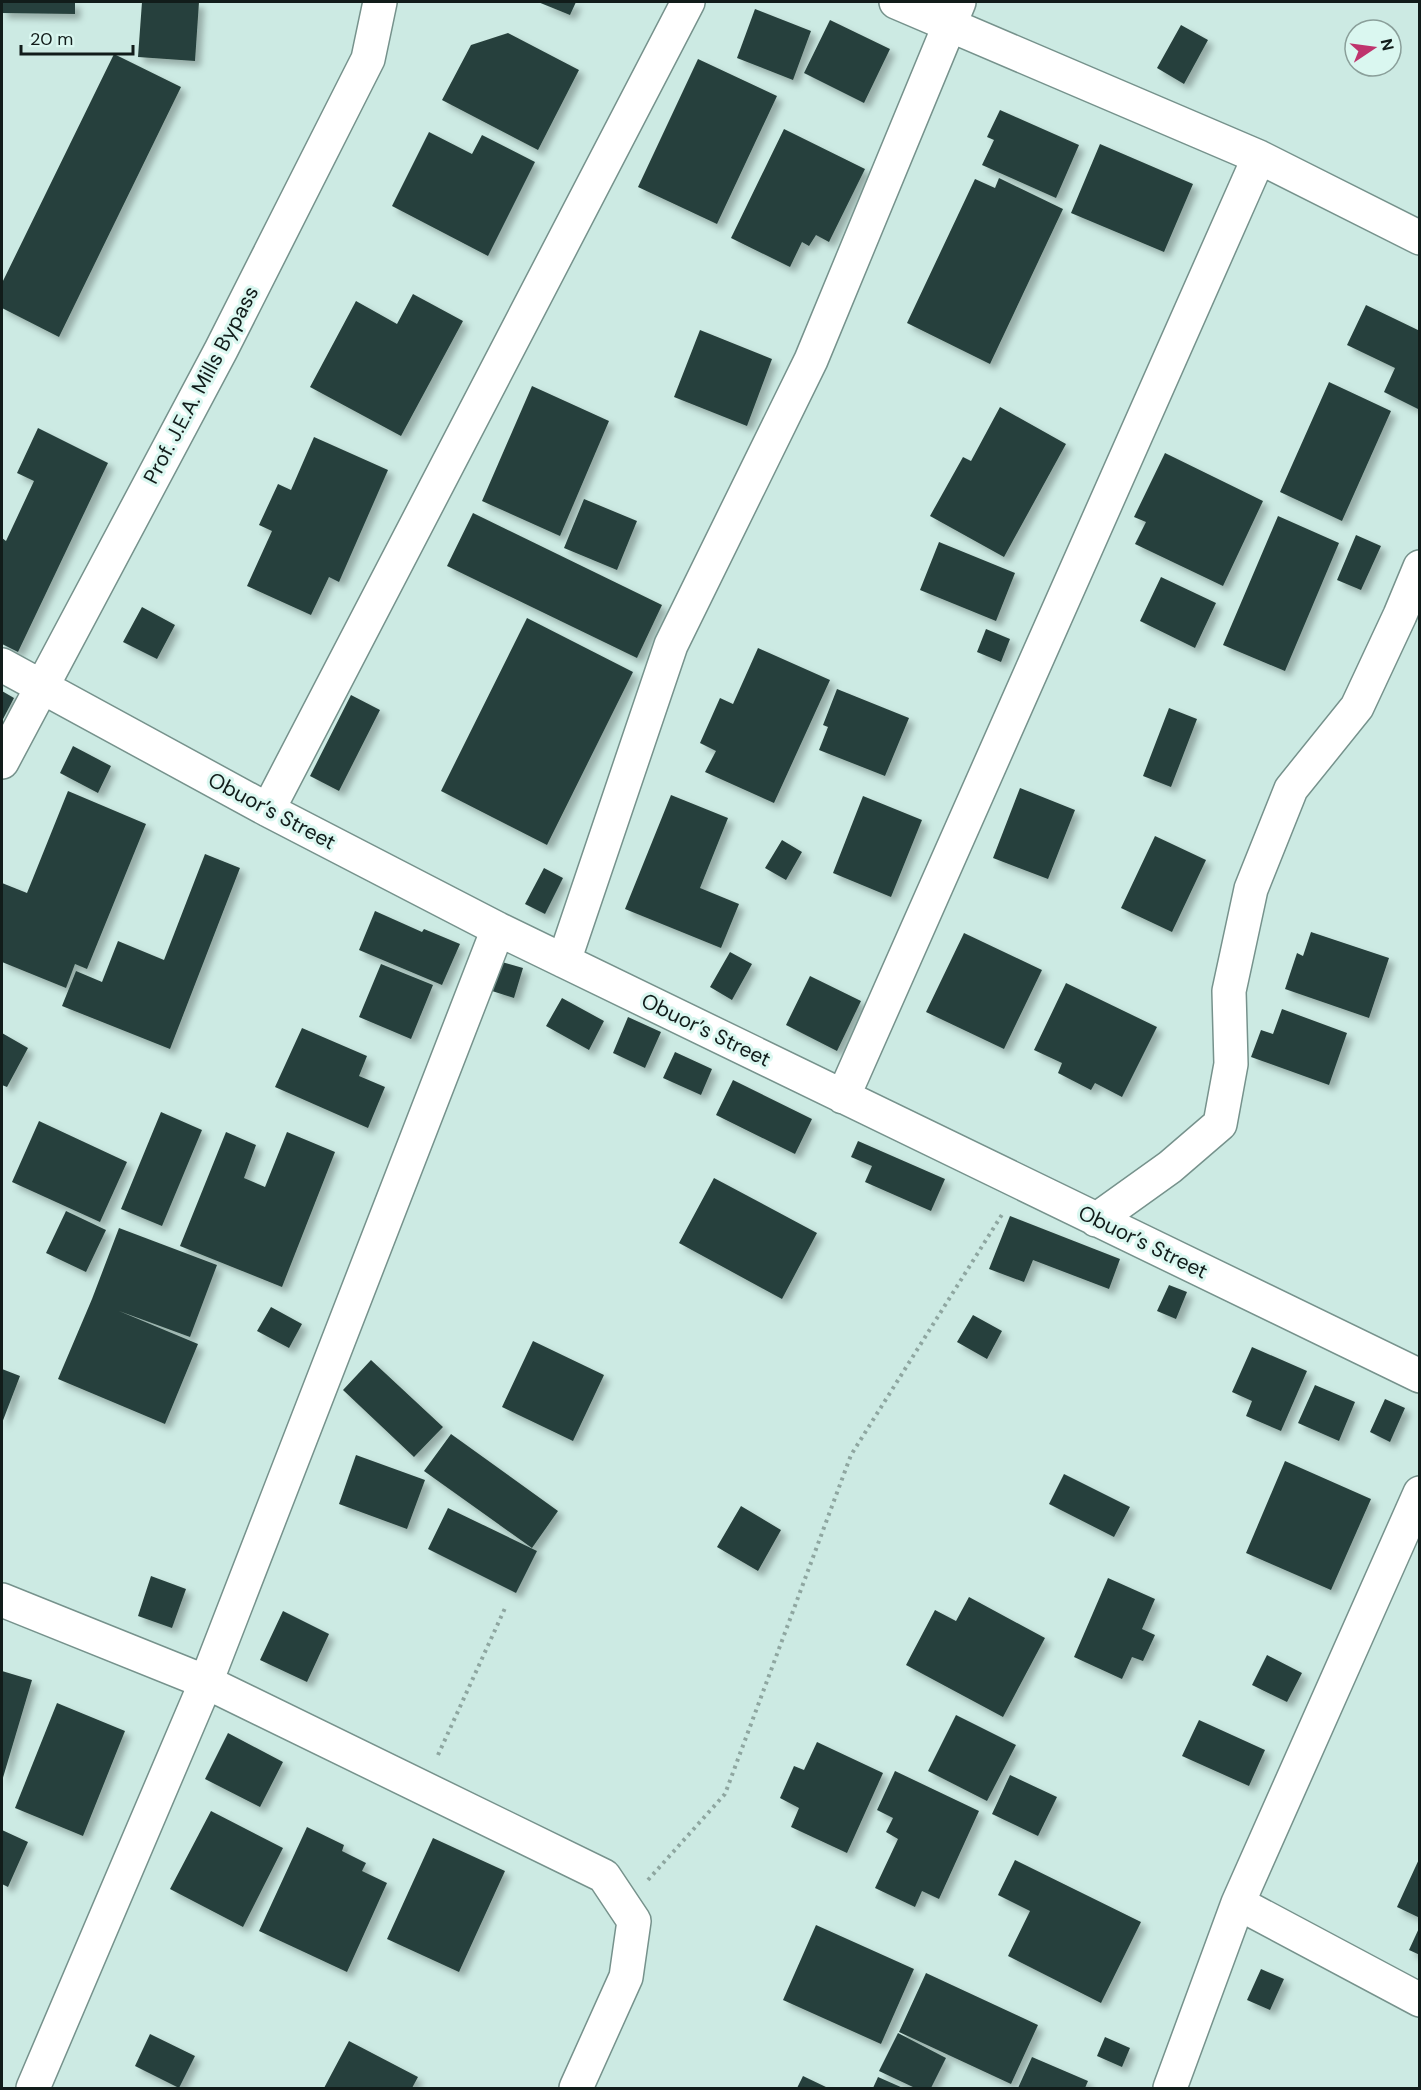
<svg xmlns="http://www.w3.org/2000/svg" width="1421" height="2090" font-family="'DM Sans',sans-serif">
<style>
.building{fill:#28413c;filter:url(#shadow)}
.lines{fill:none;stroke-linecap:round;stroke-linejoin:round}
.minor-casing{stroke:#76928c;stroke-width:36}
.path{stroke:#8ea6a0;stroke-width:4;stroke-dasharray:3 4.5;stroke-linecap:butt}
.minor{stroke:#fff;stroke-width:33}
.labels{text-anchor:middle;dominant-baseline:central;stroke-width:6;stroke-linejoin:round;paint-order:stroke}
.street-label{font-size:21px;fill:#111c1a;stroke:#daf7f0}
</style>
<defs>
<filter id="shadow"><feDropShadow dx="5.5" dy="5.5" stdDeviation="3" flood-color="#0004"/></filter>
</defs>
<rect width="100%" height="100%" fill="#cceae3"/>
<path class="building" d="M 2,2 L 75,2 L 75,14 L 2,13 Z
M 142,2 L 199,2 L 195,61 L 138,57 Z
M 538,2 L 576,2 L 570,15 Z
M 755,9 L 811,31 L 793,80 L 737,58 Z
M 830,20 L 890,49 L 864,103 L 804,73 Z
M 1181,25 L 1208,40 L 1184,84 L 1157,68 Z
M 508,33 L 579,70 L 538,150 L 442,100 L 471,45 Z
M 114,54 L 181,87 L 59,337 L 2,308 L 2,283 Z
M 698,59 L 777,96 L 717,224 L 638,187 Z
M 1000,110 L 1079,145 L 1056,198 L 982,165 L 994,140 L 987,137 Z
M 784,129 L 865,169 L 829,242 L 816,235 L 809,246 L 802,242 L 790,267 L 731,238 Z
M 429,132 L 472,154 L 482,135 L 535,162 L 488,256 L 392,206 Z
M 1100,144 L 1193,184 L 1164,252 L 1071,213 Z
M 999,178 L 1063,209 L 990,364 L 907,323 L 975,179 L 995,188 Z
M 413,294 L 463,321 L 401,436 L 310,387 L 356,301 L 397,324 Z
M 1366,305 L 1420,331 L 1420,410 L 1384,392 L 1395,368 L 1347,345 Z
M 700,330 L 772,359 L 747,426 L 674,397 Z
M 1329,382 L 1391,411 L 1342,521 L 1280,492 Z
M 532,386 L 609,421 L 560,536 L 482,501 Z
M 1000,407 L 1066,444 L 1004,557 L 930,516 L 963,457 L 971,461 Z
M 38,428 L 108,463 L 18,652 L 2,644 L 2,538 L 6,541 L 34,481 L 17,473 Z
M 314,437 L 388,470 L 339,582 L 329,577 L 311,615 L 247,586 L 272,531 L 259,525 L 278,484 L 291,490 Z
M 1165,453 L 1263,501 L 1223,586 L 1135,544 L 1146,522 L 1134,517 Z
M 584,499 L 637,521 L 617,570 L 564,548 Z
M 473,513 L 662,605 L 637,658 L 447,566 Z
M 1278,516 L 1339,543 L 1285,671 L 1223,645 Z
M 1356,535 L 1381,546 L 1361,590 L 1337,580 Z
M 939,542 L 1015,573 L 996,621 L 920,590 Z
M 1161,577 L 1216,603 L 1195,648 L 1140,621 Z
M 142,607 L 175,625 L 157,659 L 123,642 Z
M 527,618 L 633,672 L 547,845 L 441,791 Z
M 986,629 L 1010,639 L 1001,662 L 977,652 Z
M 758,648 L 830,680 L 774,803 L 705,772 L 716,751 L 700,743 L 720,698 L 733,704 Z
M 837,689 L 909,718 L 885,776 L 819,750 L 828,727 L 823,725 Z
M 2,691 L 14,698 L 2,721 Z
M 351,695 L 380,710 L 339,791 L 310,776 Z
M 1169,708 L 1197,719 L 1171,787 L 1143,776 Z
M 73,746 L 111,766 L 98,793 L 60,773 Z
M 1020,788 L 1075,810 L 1048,879 L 993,858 Z
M 68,791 L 146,824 L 87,969 L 75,964 L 66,988 L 2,962 L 2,883 L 27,893 Z
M 671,795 L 728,818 L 700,888 L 739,904 L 721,948 L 625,909 Z
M 863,796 L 922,820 L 891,897 L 833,873 Z
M 1155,836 L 1206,860 L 1172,932 L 1121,908 Z
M 782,840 L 802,852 L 786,880 L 765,868 Z
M 205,854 L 240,868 L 170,1049 L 62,1006 L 76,971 L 102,982 L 118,941 L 164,960 Z
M 544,868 L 563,878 L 545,914 L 525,904 Z
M 375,911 L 422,932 L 424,929 L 460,944 L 442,985 L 359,950 Z
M 1311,932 L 1389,958 L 1369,1018 L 1285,989 L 1297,953 L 1303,956 Z
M 964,933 L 1042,970 L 1004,1049 L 926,1012 Z
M 730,952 L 752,964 L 732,1000 L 710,987 Z
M 502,962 L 523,968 L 514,998 L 492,991 Z
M 381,964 L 433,985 L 411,1039 L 359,1017 Z
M 810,976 L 861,1001 L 837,1051 L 786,1025 Z
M 1066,983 L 1157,1027 L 1122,1097 L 1095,1083 L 1091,1090 L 1058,1073 L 1062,1063 L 1034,1050 Z
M 562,998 L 604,1021 L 589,1050 L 546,1026 Z
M 1282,1009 L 1347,1033 L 1329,1085 L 1251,1057 L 1261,1030 L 1273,1034 Z
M 628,1017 L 661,1032 L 645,1068 L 613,1053 Z
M 302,1028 L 367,1056 L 359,1076 L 385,1087 L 368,1128 L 275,1087 Z
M 2,1033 L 28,1048 L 7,1087 L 2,1085 Z
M 675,1052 L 712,1069 L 701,1095 L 663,1078 Z
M 733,1080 L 812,1119 L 795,1154 L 716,1115 Z
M 161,1112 L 202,1130 L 162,1226 L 121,1209 Z
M 39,1121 L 127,1162 L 100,1222 L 12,1182 Z
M 226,1132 L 256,1145 L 244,1178 L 265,1187 L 287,1132 L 335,1152 L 282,1287 L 180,1246 Z
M 858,1141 L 945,1179 L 931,1211 L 865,1182 L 872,1166 L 851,1157 Z
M 714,1178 L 817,1233 L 782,1299 L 679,1243 Z
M 66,1211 L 106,1230 L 86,1272 L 46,1253 Z
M 1010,1216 L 1120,1259 L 1109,1289 L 1033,1260 L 1024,1282 L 989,1269 Z
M 119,1228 L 217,1265 L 190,1337 L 119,1311 L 198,1344 L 165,1424 L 58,1379 L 92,1299 Z
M 1169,1285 L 1187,1292 L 1176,1319 L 1157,1311 Z
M 271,1307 L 302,1324 L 289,1348 L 257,1331 Z
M 973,1315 L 1002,1331 L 987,1359 L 957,1342 Z
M 533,1341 L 604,1375 L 573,1441 L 502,1407 Z
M 1252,1347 L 1307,1371 L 1281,1431 L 1246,1416 L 1252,1401 L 1232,1392 Z
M 371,1360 L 443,1427 L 414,1457 L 343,1390 Z
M 2,1369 L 20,1376 L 2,1423 Z
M 1315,1385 L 1355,1402 L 1339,1441 L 1298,1423 Z
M 1385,1399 L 1405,1408 L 1390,1442 L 1370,1432 Z
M 451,1434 L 558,1511 L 532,1548 L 424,1471 Z
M 356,1455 L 425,1480 L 407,1529 L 339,1504 Z
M 1285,1461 L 1371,1499 L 1331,1590 L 1246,1553 Z
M 1064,1474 L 1130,1507 L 1114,1537 L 1049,1504 Z
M 741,1506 L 781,1530 L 758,1571 L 717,1547 Z
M 448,1508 L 537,1551 L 516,1593 L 428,1549 Z
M 151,1576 L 186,1589 L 172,1628 L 138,1616 Z
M 1108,1578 L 1155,1599 L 1142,1629 L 1155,1635 L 1143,1661 L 1132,1657 L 1122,1679 L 1074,1657 Z
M 969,1597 L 1045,1638 L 1003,1717 L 906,1665 L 935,1610 L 956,1621 Z
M 283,1611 L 329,1634 L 307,1682 L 260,1660 Z
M 1267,1655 L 1302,1673 L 1287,1702 L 1252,1685 Z
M 2,1671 L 32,1680 L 2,1781 Z
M 57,1703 L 125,1731 L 83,1836 L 15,1808 Z
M 956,1715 L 1016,1745 L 987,1801 L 928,1771 Z
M 1199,1720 L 1265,1750 L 1249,1786 L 1182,1756 Z
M 228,1733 L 283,1762 L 260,1807 L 205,1779 Z
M 817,1742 L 883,1773 L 847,1853 L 791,1827 L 799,1808 L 780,1798 L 794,1766 L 804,1770 Z
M 895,1771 L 979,1811 L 939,1899 L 922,1891 L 915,1907 L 875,1888 L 898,1839 L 886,1832 L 893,1818 L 877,1810 Z
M 1010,1775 L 1057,1797 L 1038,1836 L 992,1814 Z
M 211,1811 L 283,1848 L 243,1927 L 170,1889 Z
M 307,1827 L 344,1845 L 342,1851 L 366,1863 L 362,1871 L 387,1883 L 347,1972 L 259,1931 Z
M 2,1830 L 28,1842 L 8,1887 L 2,1884 Z
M 433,1838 L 505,1871 L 459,1972 L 387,1939 Z
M 1420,1857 L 1420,1918 L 1397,1907 Z
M 1015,1860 L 1141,1922 L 1101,2003 L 1008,1956 L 1030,1911 L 998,1895 Z
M 816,1925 L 914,1969 L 881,2044 L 783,2000 Z
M 1420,1926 L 1420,1955 L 1409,1950 Z
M 1261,1969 L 1284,1979 L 1270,2010 L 1247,2000 Z
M 926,1973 L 1038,2025 L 1011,2084 L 899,2032 Z
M 898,2033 L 946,2058 L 931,2088 L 915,2088 L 879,2071 Z
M 150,2034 L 195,2056 L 179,2088 L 135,2066 Z
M 1105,2037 L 1130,2048 L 1122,2067 L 1097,2056 Z
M 349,2041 L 418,2077 L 412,2088 L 324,2088 Z
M 1032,2057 L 1088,2081 L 1085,2088 L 1018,2088 Z
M 803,2076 L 828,2088 L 797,2088 Z
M 878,2077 L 903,2088 L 873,2088 Z"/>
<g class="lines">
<g class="minor-casing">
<path id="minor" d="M 896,2 L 1259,157 L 1420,238
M 2,665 L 268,810 L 498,929 L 1420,1376
M 2,762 L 221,350 L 368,59 L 380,2
M 268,810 L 688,2
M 564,961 L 671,645 L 811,360 L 959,2
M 843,1097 L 1259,157
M 1096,1220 L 1170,1167 L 1220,1124 L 1231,1064 L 1229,991 L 1251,889 L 1291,789 L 1357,707 L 1400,615 L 1420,567
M 2,1600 L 206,1682 L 498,929
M 1238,1903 L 1420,2000
M 33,2088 L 206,1682 L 604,1876 L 634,1921 L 626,1977 L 576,2088
M 1170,2088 L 1238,1903 L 1420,1493"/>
</g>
<path class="path" d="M 438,1755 L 506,1606
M 648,1880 L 725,1794 L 851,1455 L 1003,1213"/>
<use href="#minor" class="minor"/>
</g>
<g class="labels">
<g class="street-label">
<text transform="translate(201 385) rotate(-62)">Prof. J.E.A. Mills Bypass</text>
<text transform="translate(272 811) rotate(28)">Obuor’s Street</text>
<text transform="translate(706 1030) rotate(26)">Obuor’s Street</text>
<text transform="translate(1143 1242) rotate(26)">Obuor’s Street</text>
</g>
</g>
<rect width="1421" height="2090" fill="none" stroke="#111c1a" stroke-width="6"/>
<g transform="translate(1373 48) rotate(77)"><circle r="28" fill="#daf7f0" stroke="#8a9f9a" stroke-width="1.5"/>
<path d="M0-4.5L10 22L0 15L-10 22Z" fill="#bf346d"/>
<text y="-9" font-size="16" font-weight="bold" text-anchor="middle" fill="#111c1a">N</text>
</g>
<path d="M21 45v9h112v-9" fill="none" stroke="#111c1a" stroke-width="3"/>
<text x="30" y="45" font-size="18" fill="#111c1a" stroke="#daf7f0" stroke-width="4.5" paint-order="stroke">20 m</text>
</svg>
